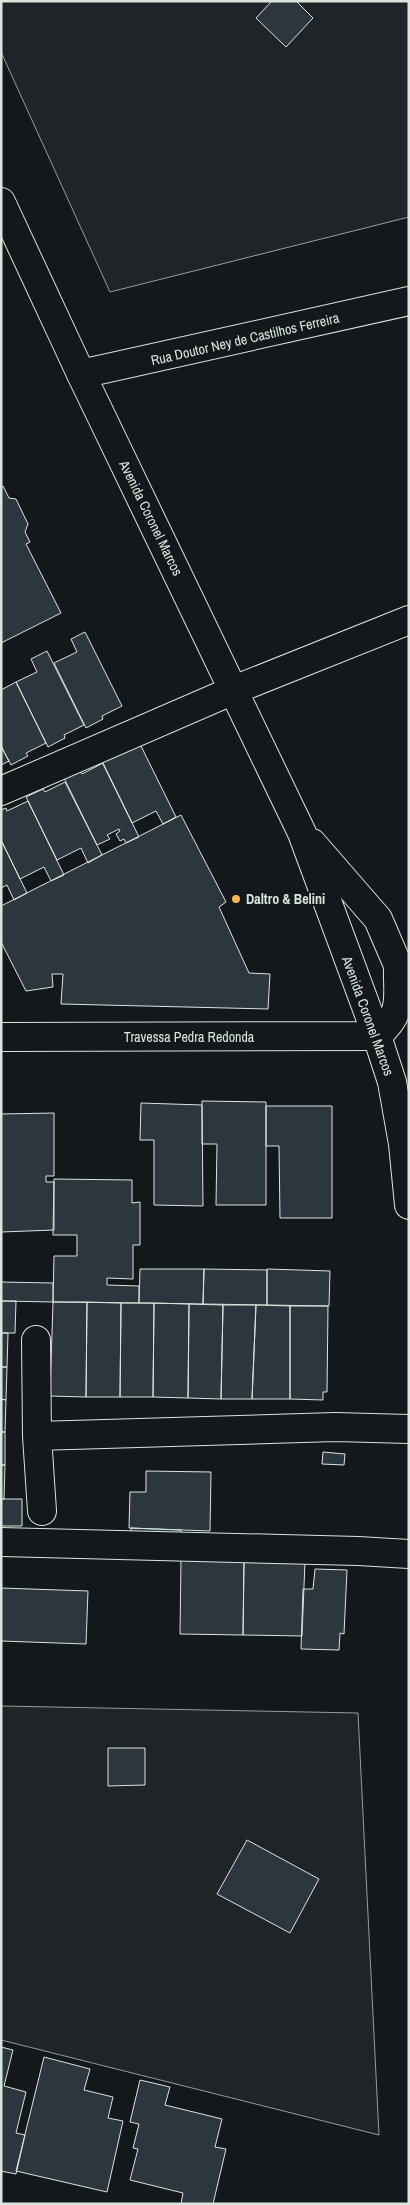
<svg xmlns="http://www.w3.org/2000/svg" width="410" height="2205" font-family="'Archivo Narrow',sans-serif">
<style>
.green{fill:#202428;stroke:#939e99}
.building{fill:#2c363c;stroke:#d8e6dc}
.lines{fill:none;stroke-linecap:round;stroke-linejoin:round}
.minor-casing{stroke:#d8e6dc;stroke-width:30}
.secondary-casing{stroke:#d8e6dc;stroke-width:30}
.minor{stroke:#14181c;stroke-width:28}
.secondary{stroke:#14181c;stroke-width:28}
.poi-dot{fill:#ffb74d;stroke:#14181c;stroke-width:2}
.labels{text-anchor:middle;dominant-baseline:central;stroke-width:4;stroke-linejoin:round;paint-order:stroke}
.street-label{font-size:14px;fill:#d8e6dc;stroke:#14181c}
.poi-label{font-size:14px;font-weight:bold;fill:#d8e6dc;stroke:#14181c;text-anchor:start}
</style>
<rect width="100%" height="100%" fill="#14181c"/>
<path class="green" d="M 1,1 L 409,1 L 409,217 L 110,292 L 1,52 Z
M 1,1706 L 358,1713 L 379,2135 L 1,2040 Z"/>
<path class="building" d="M 272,1 L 296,1 L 313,18 L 286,47 L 256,18 Z
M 3,486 L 9,498 L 16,499 L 28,524 L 25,532 L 30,542 L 26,544 L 61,613 L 1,643 L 1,487 Z
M 85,632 L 122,706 L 102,716 L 103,719 L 86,728 L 54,663 L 77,652 L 71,639 Z
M 47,651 L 84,725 L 64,735 L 65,738 L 48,747 L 16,682 L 37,672 L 31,659 Z
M 16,682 L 46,743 L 26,753 L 28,756 L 11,765 L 1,746 L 1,690 Z
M 140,744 L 176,817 L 163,824 L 156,811 L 132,823 L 101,760 L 117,751 L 119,755 Z
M 1,746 L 9,761 L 1,765 Z
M 103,763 L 139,837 L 126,843 L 124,839 L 120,841 L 116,834 L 120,831 L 119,829 L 107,835 L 110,839 L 97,845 L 64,778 L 80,770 L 82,774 Z
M 65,782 L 102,855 L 88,863 L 81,848 L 57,860 L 26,797 L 43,789 L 45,792 Z
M 28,801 L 64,875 L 51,881 L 44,867 L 20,879 L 1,840 L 1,810 L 6,808 L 7,811 Z
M 181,815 L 226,902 L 219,907 L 249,973 L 270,974 L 268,1009 L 61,1004 L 63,974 L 52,974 L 53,987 L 26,991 L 1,942 L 1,906 Z
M 1,840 L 27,893 L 14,900 L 7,885 L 1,888 Z
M 202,1101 L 266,1102 L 266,1205 L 216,1205 L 217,1144 L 202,1144 Z
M 141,1103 L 202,1105 L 203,1206 L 154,1205 L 154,1140 L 140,1140 Z
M 266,1106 L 332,1106 L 332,1218 L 280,1218 L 279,1146 L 266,1146 Z
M 54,1113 L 54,1176 L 46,1176 L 46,1182 L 54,1182 L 54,1230 L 1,1232 L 1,1114 Z
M 54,1179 L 132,1180 L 132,1203 L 140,1202 L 140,1245 L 133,1245 L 133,1279 L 107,1278 L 107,1285 L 139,1286 L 139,1303 L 53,1302 L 54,1256 L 77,1256 L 77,1235 L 53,1235 Z
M 140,1269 L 204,1269 L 203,1304 L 139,1303 Z
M 204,1269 L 267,1270 L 267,1305 L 203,1304 Z
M 267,1269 L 330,1271 L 329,1306 L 267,1305 Z
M 1,1282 L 53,1283 L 53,1302 L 1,1301 Z
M 1,1301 L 16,1301 L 15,1333 L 1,1333 Z
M 53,1302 L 87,1302 L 86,1397 L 50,1396 Z
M 87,1302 L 121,1303 L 120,1397 L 86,1397 Z
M 121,1303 L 154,1303 L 153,1397 L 120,1397 Z
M 154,1303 L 189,1304 L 188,1398 L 153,1397 Z
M 189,1304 L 223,1305 L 221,1399 L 188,1398 Z
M 223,1305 L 256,1305 L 252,1399 L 221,1399 Z
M 256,1305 L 290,1306 L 290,1399 L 252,1399 Z
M 290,1306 L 328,1306 L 327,1392 L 323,1392 L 323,1400 L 290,1399 Z
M 1,1333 L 8,1333 L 7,1367 L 1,1367 Z
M 1,1367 L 7,1367 L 6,1400 L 1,1399 Z
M 1,1399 L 6,1400 L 5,1432 L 1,1432 Z
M 1,1432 L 5,1432 L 5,1465 L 1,1465 Z
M 323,1452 L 345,1454 L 344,1465 L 322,1464 Z
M 1,1465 L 5,1465 L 4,1499 L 1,1499 Z
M 146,1471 L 211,1472 L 210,1531 L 129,1528 L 130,1492 L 146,1492 Z
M 1,1499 L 22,1499 L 22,1526 L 1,1526 Z
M 131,1528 L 181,1530 L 181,1539 L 131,1537 Z
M 181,1559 L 244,1560 L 243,1635 L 180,1634 Z
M 244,1560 L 305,1561 L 302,1636 L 243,1635 Z
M 315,1569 L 347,1570 L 344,1634 L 340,1633 L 339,1650 L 301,1649 L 303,1589 L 313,1589 Z
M 1,1588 L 88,1591 L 86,1644 L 1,1641 Z
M 108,1748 L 145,1748 L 145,1785 L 108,1786 Z
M 247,1840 L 319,1879 L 290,1933 L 217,1894 Z
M 1,2047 L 13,2050 L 4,2086 L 26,2092 L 16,2133 L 25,2135 L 16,2174 L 1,2171 Z
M 44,2057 L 90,2069 L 84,2090 L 113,2097 L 108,2118 L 123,2121 L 107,2192 L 16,2171 Z
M 140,2080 L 170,2087 L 165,2105 L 222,2119 L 215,2147 L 226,2149 L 213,2204 L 181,2204 L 183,2193 L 130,2180 L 138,2149 L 133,2148 L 139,2124 L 130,2122 Z"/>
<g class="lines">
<g class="minor-casing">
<path id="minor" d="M 81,374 L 409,301
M 1,791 L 234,690 L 409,620
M 1,1037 L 377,1036 C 405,1011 397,998 398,965
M 36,1340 L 37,1436 L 42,1511
M 37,1436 L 335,1427 L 409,1429
M 1,1542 L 358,1551 L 409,1554"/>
</g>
<g class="secondary-casing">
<path id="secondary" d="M 1,202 L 81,374 L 302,833 L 377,1036 L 392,1082 L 403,1144 L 409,1205
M 312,843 L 378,919 L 409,991"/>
</g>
<use href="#minor" class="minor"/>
<use href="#secondary" class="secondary"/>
</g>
<circle class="poi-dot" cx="236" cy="899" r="5"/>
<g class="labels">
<g class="street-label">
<text transform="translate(245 339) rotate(-13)">Rua Doutor Ney de Castilhos Ferreira</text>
<text transform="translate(151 518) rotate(64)">Avenida Coronel Marcos</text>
<text transform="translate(368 1016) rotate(70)">Avenida Coronel Marcos</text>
<text x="189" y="1037">Travessa Pedra Redonda</text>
</g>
<g class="poi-label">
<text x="246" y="899">Daltro &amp; Belini</text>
</g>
</g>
<rect width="410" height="2205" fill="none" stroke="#d8e6dc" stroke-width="5"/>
</svg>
